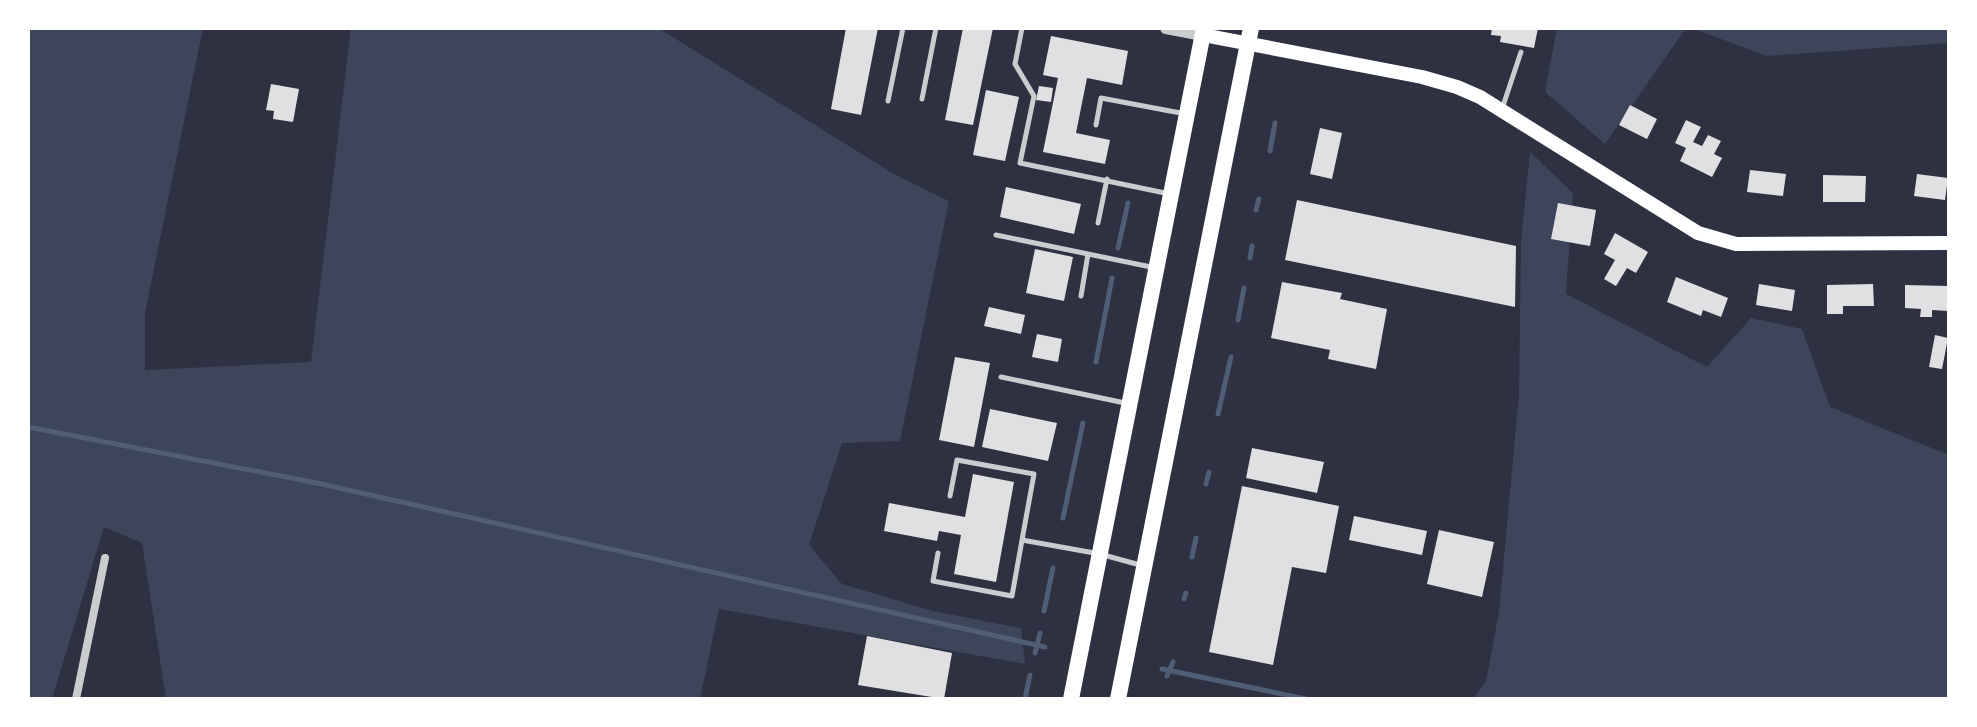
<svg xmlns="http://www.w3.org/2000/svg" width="1977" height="727" font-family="'Exo 2',sans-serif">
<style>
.green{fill:#3c4559}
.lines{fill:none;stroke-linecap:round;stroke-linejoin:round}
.stream{stroke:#4f5d75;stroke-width:5}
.building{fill:#e0e0e3}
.service{stroke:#caccd0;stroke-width:5}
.minor{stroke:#caccd0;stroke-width:8}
.tertiary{stroke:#caccd0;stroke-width:12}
.secondary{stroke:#fff;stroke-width:14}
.trunk{stroke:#fff;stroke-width:16}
</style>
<rect width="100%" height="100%" fill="#2d3142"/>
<path class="green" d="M 28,28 L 203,28 L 145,313 L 145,370 L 311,362 L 351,28 L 658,28 L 899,177 L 949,201 L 900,441 L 842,443 L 809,545 L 842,584 L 933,611 L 1021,628 L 1025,664 L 719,609 L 700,699 L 166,699 L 142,543 L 104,527 L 52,699 L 28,699 Z
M 1557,28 L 1686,28 L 1605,144 L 1545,92 Z
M 1691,28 L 1949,28 L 1949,43 L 1767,56 Z
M 1530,152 L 1573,193 L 1566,294 L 1707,367 L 1751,318 L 1802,329 L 1830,407 L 1949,455 L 1949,699 L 1472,699 L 1486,682 L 1499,612 L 1519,394 L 1521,242 Z"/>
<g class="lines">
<path class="stream" d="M 1270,151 L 1275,123
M 1256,210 L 1259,199
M 1118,248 L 1128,203
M 1250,258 L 1252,246
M 1238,320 L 1244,288
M 1096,362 L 1112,278
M 1218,414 L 1231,357
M 28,427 L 317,483 L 1045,647
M 1206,484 L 1209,472
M 1063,518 L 1083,423
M 1192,557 L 1196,538
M 1184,599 L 1186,593
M 1044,611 L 1053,568
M 1035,653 L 1040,633
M 1162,669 L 1306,699
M 1167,676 L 1173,662
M 1025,699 L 1030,675"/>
</g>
<path class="building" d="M 846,28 L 878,28 L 861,115 L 831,109 Z
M 963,28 L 993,28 L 973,125 L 945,120 Z
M 1492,28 L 1538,28 L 1534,48 L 1500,42 L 1501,36 L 1491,35 Z
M 1051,36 L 1128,51 L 1122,85 L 1087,78 L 1076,133 L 1110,140 L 1105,164 L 1043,152 L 1058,78 L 1043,75 Z
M 271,84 L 299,89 L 293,122 L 273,119 L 274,111 L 266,110 Z
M 1039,86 L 1053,88 L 1051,102 L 1036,100 Z
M 986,90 L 1019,97 L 1005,161 L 973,155 Z
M 1630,105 L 1657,119 L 1647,139 L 1619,125 Z
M 1686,120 L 1701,127 L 1693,142 L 1702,146 L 1708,135 L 1721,141 L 1714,154 L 1722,158 L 1712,177 L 1680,161 L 1686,148 L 1675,143 Z
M 1320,128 L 1342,133 L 1332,179 L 1310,174 Z
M 1750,170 L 1786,174 L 1783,196 L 1747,192 Z
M 1917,174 L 1948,178 L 1945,200 L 1914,196 Z
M 1823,175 L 1866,176 L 1865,202 L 1823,202 Z
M 1006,187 L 1081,204 L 1074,234 L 1000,217 Z
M 1297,200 L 1516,246 L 1515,307 L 1285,260 Z
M 1558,203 L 1596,210 L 1590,246 L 1551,239 Z
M 1615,233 L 1648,252 L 1636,273 L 1627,268 L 1616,286 L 1604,279 L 1615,260 L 1604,254 Z
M 1035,249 L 1073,257 L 1064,301 L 1026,293 Z
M 1676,277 L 1728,298 L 1721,317 L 1703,310 L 1701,316 L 1667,302 Z
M 1282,282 L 1342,293 L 1340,299 L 1387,309 L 1376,369 L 1328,359 L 1330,350 L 1271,338 Z
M 1759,284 L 1795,290 L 1792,311 L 1756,305 Z
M 1873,284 L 1874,306 L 1843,306 L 1843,314 L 1827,314 L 1827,285 Z
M 1905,285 L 1949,286 L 1949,311 L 1932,310 L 1932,317 L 1920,317 L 1921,309 L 1905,308 Z
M 989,307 L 1025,315 L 1021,334 L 984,326 Z
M 1037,334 L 1062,339 L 1058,362 L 1032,357 Z
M 1935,335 L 1948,338 L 1942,369 L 1929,367 Z
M 955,357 L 990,363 L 974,447 L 939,440 Z
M 990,409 L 1057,423 L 1048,461 L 982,447 Z
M 1252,448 L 1324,462 L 1317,493 L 1246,478 Z
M 973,474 L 1014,482 L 996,582 L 954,574 L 961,535 L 939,531 L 937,541 L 884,531 L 889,503 L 965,517 Z
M 1242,486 L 1339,506 L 1326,573 L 1292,567 L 1273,665 L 1209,652 Z
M 1354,516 L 1427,531 L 1422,555 L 1349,540 Z
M 1439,530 L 1494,542 L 1482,597 L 1427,584 Z
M 867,636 L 952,653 L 944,699 L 858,685 Z"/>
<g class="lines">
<path class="service" d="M 1022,28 L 1015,64 L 1034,96 L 1020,163 L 1170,194
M 922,99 L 936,28
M 888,101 L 903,28
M 1502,109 L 1521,52
M 1096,125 L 1101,98 L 1186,114
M 1098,223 L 1107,179
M 996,235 L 1151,267
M 1081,296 L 1088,254
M 1001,377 L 1125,403
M 950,496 L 957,460 L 1034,474 L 1022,540 L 1100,554 L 1140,565
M 938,553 L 933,581 L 1012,596 L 1022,540"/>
<path class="minor" d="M 76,699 L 105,558"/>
<path class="tertiary" d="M 1166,28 L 1203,35"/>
<path class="secondary" d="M 1203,35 L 1422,77 L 1457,87 L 1480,97 L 1698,233 L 1736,244 L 1949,243"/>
<path class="trunk" d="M 1071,699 L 1204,28
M 1118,699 L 1251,28"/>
</g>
<rect width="1977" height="727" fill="none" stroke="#ffffff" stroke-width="60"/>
</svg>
